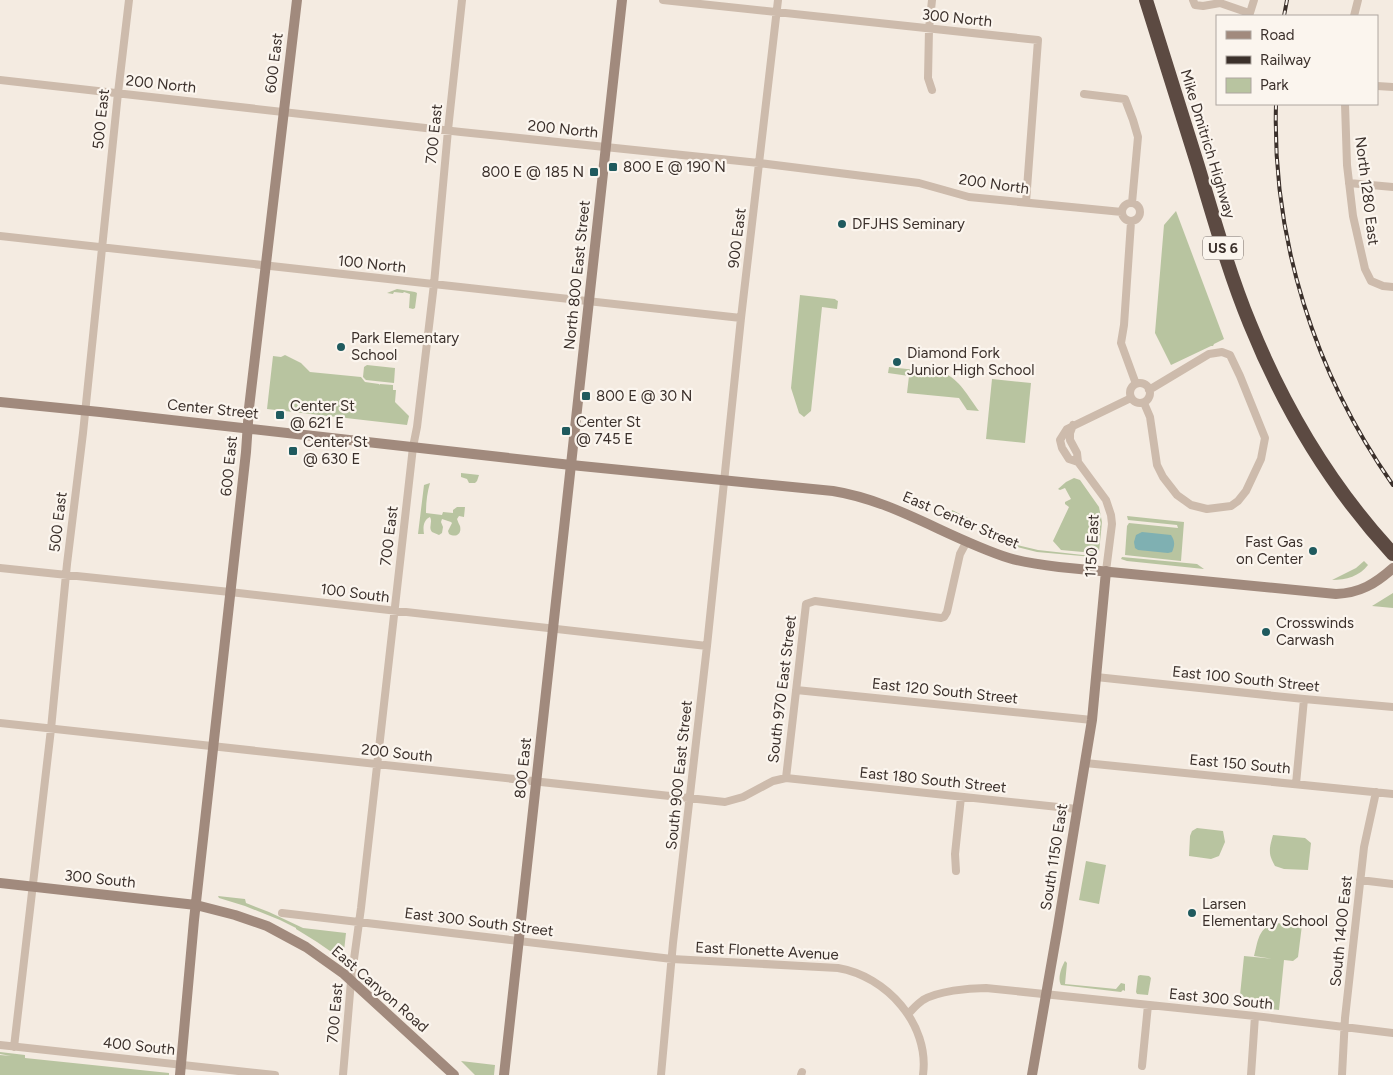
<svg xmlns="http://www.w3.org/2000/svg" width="1393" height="1075" font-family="Figtree,sans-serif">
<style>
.green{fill:#b8c4a0}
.water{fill:#7fb0b2}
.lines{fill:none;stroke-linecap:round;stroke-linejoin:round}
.street{stroke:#cdbbac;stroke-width:8}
.secondary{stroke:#a18a7d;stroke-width:10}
.highway{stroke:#5c4a42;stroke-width:14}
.rail-casing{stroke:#3b302b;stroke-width:4}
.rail{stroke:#fbf5ee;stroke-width:2;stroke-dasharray:5.5;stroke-linecap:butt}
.poi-dot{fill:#1f5a5e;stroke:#fbf5ee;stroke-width:2}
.labels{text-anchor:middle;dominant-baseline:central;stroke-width:4.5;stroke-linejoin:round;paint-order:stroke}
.shield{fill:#fbf5ee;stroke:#756b66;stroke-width:1}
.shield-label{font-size:14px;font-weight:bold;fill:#3b302b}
.street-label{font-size:15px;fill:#3b302b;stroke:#fbf5ee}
.poi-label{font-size:15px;fill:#3b302b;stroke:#fbf5ee;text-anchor:start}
</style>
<rect width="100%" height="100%" fill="#f4ebe1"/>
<path class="green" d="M 1176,211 L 1224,339 L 1214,344 L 1213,346 L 1211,346 L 1171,365 L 1155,333 L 1164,225 Z
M 397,289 L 415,292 L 417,293 L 415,308 L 413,309 L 409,308 L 410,294 L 404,292 L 403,293 L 394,292 L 393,294 L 387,293 Z
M 800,295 L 835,299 L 836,300 L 838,301 L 837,309 L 822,307 L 811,411 L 804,417 L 799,413 L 791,388 Z
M 285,355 L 301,363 L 310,372 L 361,377 L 365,382 L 379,384 L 379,385 L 380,384 L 393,385 L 393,390 L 396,390 L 395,402 L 409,416 L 407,425 L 267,409 L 273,356 L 281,357 Z
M 367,365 L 395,368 L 394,383 L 366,380 L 363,377 L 364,367 Z
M 889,367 L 943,373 C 959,378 969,398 979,411 L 967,410 L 959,398 L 907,393 L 909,376 L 888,373 Z
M 992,379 L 1031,383 L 1025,443 L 986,439 Z
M 461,473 L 479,475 L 477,481 L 475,483 L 469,483 L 467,479 L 461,477 Z
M 1074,478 L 1080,480 L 1099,507 L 1102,522 L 1099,552 L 1094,553 L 1061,550 L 1053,541 L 1069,507 L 1065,504 L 1065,502 L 1071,499 L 1065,488 L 1060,490 L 1058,489 L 1066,482 Z
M 430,483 C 427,493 426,503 426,513 L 442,515 L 443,512 L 453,513 L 453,510 L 457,507 L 465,507 L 464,517 L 459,516 L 457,519 C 458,522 459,524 460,526 C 462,534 456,538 449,534 L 448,531 L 452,523 L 451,522 L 442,519 L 441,522 L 443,527 L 442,533 L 439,535 L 432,532 C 428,527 433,522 430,517 C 423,520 423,528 424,534 L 418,534 L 424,485 Z
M 952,510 L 968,518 L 968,522 L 949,516 Z
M 1127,516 L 1184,522 L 1181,561 L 1125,555 L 1127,526 L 1129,523 L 1178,528 L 1177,525 L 1128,520 Z
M 1017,545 L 1038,550 L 1092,556 L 1093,557 L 1037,552 L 1017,547 Z
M 1122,557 L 1197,564 L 1204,569 L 1127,561 L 1121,559 Z
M 1364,561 L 1368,565 C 1360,576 1346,580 1332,580 L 1356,568 Z
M 1393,593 L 1393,608 L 1372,606 Z
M 1197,828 L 1223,831 L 1225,842 L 1219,856 L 1211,859 L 1189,856 L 1190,836 L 1192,831 Z
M 1273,835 L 1305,838 L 1311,843 L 1308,870 L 1284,869 L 1275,866 C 1268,854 1269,849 1273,835 Z
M 1086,861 L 1106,865 L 1099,904 L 1079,900 Z
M 218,896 L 245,899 L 246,903 L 269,912 L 303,928 L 346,933 L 343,960 L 317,942 L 296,929 L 296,928 L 280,920 L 245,906 L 219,898 Z
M 1274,923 L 1302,925 L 1298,957 L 1293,961 L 1284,960 L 1279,1010 L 1239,1005 L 1244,956 L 1274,959 L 1254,956 C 1258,941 1258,929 1274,923 Z
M 1065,961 L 1067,963 L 1065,984 L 1116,989 L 1121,983 L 1125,984 L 1125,991 L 1123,990 L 1121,992 L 1061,985 C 1057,978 1062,966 1065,961 Z
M 1140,975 L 1149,976 L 1151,978 L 1148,995 L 1137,994 L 1136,992 L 1138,976 Z
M 0,1052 L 25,1055 L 25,1058 L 169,1073 L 169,1075 L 0,1075 L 0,1055 L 11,1056 L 0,1054 Z
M 461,1061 L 495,1065 L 494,1075 L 475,1075 Z"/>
<path class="water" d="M 1142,532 L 1171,535 C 1175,541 1175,545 1172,552 L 1168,553 L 1138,550 L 1135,548 L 1134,542 L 1136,535 Z"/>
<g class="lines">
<path class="street" d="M 663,0 L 1038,40 L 1026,202
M 1193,0 L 1195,5 L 1203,6 L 1220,3 L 1249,13
M 1249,16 L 1254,0
M 1354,16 L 1358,0
M 0,80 L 461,132 L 759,163 L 919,183 L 969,197 L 1122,212
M 1377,86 L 1393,87
M 932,90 L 928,78 L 929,29 L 932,0
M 1084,94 L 1125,99 L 1133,120 L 1138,137 L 1132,203
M 1345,104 L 1347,165 L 1353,216 L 1365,269 L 1371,281 L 1383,286 L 1393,287
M 1349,183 L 1393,187
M1122 212a9 9 0 1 1 18 0a9 9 0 1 1-18 0Z
M 1131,222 L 1124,325 L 1121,343 L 1136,384
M 0,236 L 741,318
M1130 393a10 10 0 1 1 20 0a10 10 0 1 1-20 0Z
M 1144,403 L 1150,417 L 1157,465 L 1163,477 L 1177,495 L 1191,505 L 1207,509 L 1231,506 L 1238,501 L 1246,491 L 1261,459 L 1265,438 L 1240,376 L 1230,355 L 1222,352 L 1209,354 L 1149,390
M 1073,425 L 1070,433 L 1070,440 L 1077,453 L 1078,462 L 1106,500 L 1111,515 L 1112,524 L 1106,571
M 1078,462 L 1069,459 L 1062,448 L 1060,440 L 1067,429 L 1131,398
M 0,568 L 230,592 L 707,646
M 1096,677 L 1304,699 L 1393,707
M 796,690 L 1092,720
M 0,723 L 725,802 L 743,797 L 773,781 L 786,778 L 1077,809
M 1085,763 L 1393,794
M 786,778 L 806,604 L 815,601 L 941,618 L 944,617 L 947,612 L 960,554 L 967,541
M 1296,784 L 1304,699
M 956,871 L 955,854 L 961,797
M 1360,880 L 1393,884
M 282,913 L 672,959 L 838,968 C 886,976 930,1024 923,1075
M 908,1014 C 913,1009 917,1004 923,1000 C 938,991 968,988 986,988 L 1255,1016 L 1393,1033
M 0,1045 L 275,1075
M 14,1047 L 51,729 L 67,564 L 83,433 L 118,93 L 129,0
M 1142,1066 L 1148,1005
M 343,1075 L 351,981 L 361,908 L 413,447 L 417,427 L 434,284 L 448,130 L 462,0
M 661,1075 L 673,943 L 707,646 L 741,318 L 778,0
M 801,1075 L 802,1072
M 1251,1075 L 1255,1016
M 1342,1075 L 1345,1018 L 1364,847 L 1376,792"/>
<path class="secondary" d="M 0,402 L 100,412 L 571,465 L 833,491 C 896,501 949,539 1009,558 C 1025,563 1042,565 1059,567 L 1336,594 C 1360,593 1375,584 1393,568
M 0,883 L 196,905 L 235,915 L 267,926 L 306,947 L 344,974 L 454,1075
M 180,1075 L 194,920 L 246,452 L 249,408 L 297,0
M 504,1075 L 622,0
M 1032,1075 L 1058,926 L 1092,720 L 1106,571"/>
<path class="highway" d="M 1146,0 C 1163,55 1181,111 1198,166 C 1214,219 1229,273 1250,324 C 1284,408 1332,488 1393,554"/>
<g class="rail-casing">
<path id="rail" d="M 1284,16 L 1287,0
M 1276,104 C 1272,240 1315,374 1393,485"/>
</g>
<use href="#rail" class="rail"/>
</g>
<g class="poi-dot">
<rect x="608" y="162" width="10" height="10" rx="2.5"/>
<rect x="589" y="167" width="10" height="10" rx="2.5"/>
<circle cx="842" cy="224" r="5"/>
<circle cx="341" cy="347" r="5"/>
<circle cx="897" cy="362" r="5"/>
<rect x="581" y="391" width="10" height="10" rx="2.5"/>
<rect x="275" y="410" width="10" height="10" rx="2.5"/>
<rect x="561" y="426" width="10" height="10" rx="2.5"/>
<rect x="288" y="446" width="10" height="10" rx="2.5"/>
<circle cx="1313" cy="551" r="5"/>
<circle cx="1266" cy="632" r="5"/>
<circle cx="1192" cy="913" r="5"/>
</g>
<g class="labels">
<rect class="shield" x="1203" y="236.5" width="40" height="23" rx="4"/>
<g class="shield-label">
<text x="1223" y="248">US 6</text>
</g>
<g class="street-label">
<text transform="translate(957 18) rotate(6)">300 North</text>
<text transform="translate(274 63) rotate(-83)">600 East</text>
<text transform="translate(161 84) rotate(6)">200 North</text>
<text transform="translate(101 119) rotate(-84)">500 East</text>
<text transform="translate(563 129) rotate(6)">200 North</text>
<text transform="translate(434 134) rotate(-84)">700 East</text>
<text transform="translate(1208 144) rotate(73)">Mike Dmitrich Highway</text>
<text transform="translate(994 184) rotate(8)">200 North</text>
<text transform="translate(1367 191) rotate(83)">North 1280 East</text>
<text transform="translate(737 238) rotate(-83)">900 East</text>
<text transform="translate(372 264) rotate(6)">100 North</text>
<text transform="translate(577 275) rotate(-84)">North 800 East Street</text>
<text transform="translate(213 409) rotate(6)">Center Street</text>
<text transform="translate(229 466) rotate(-84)">600 East</text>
<text transform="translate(961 520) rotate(23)">East Center Street</text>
<text transform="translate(58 522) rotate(-83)">500 East</text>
<text transform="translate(389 536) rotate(-83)">700 East</text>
<text transform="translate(1092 546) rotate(-87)">1150 East</text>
<text transform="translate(355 593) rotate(7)">100 South</text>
<text transform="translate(1246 679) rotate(6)">East 100 South Street</text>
<text transform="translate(782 689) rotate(-83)">South 970 East Street</text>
<text transform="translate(945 691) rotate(6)">East 120 South Street</text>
<text transform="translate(397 753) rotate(6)">200 South</text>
<text transform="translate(1240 764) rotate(5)">East 150 South</text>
<text transform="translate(523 768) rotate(-84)">800 East</text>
<text transform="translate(679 775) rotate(-84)">South 900 East Street</text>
<text transform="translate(933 780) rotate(6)">East 180 South Street</text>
<text transform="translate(1054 857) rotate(-81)">South 1150 East</text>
<text transform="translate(100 879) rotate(6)">300 South</text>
<text transform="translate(479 922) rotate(7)">East 300 South Street</text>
<text transform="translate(1341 931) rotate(-84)">South 1400 East</text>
<text transform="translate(767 951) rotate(3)">East Flonette Avenue</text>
<text transform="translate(380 989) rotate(41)">East Canyon Road</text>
<text transform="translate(1221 999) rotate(6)">East 300 South</text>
<text transform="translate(335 1013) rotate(-85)">700 East</text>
<text transform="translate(139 1046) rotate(6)">400 South</text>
</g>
<g class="poi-label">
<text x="623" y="167">800 E @ 190 N</text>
<text x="584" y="172" text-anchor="end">800 E @ 185 N</text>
<text x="852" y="224">DFJHS Seminary</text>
<text x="351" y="338">Park Elementary<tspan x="351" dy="17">School</tspan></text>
<text x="907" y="353">Diamond Fork<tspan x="907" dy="17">Junior High School</tspan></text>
<text x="596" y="396">800 E @ 30 N</text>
<text x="290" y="406">Center St<tspan x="290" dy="17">@ 621 E</tspan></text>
<text x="576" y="422">Center St<tspan x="576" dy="17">@ 745 E</tspan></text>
<text x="303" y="442">Center St<tspan x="303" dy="17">@ 630 E</tspan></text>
<text x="1303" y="542" text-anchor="end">Fast Gas<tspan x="1303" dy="17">on Center</tspan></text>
<text x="1276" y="623">Crosswinds<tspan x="1276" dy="17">Carwash</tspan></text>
<text x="1202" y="904">Larsen<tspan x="1202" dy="17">Elementary School</tspan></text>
</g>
</g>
<rect x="1216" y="15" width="162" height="90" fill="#fbf5ee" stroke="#aea6a0"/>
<rect x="1226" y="31" width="25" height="8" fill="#a18a7d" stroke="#aea6a0"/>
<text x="1260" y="40" font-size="15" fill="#3b302b">Road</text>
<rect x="1226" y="56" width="25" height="8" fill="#3b302b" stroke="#aea6a0"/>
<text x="1260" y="65" font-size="15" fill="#3b302b">Railway</text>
<rect x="1226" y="78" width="25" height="15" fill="#b8c4a0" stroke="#aea6a0"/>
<text x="1260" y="90" font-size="15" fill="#3b302b">Park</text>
</svg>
